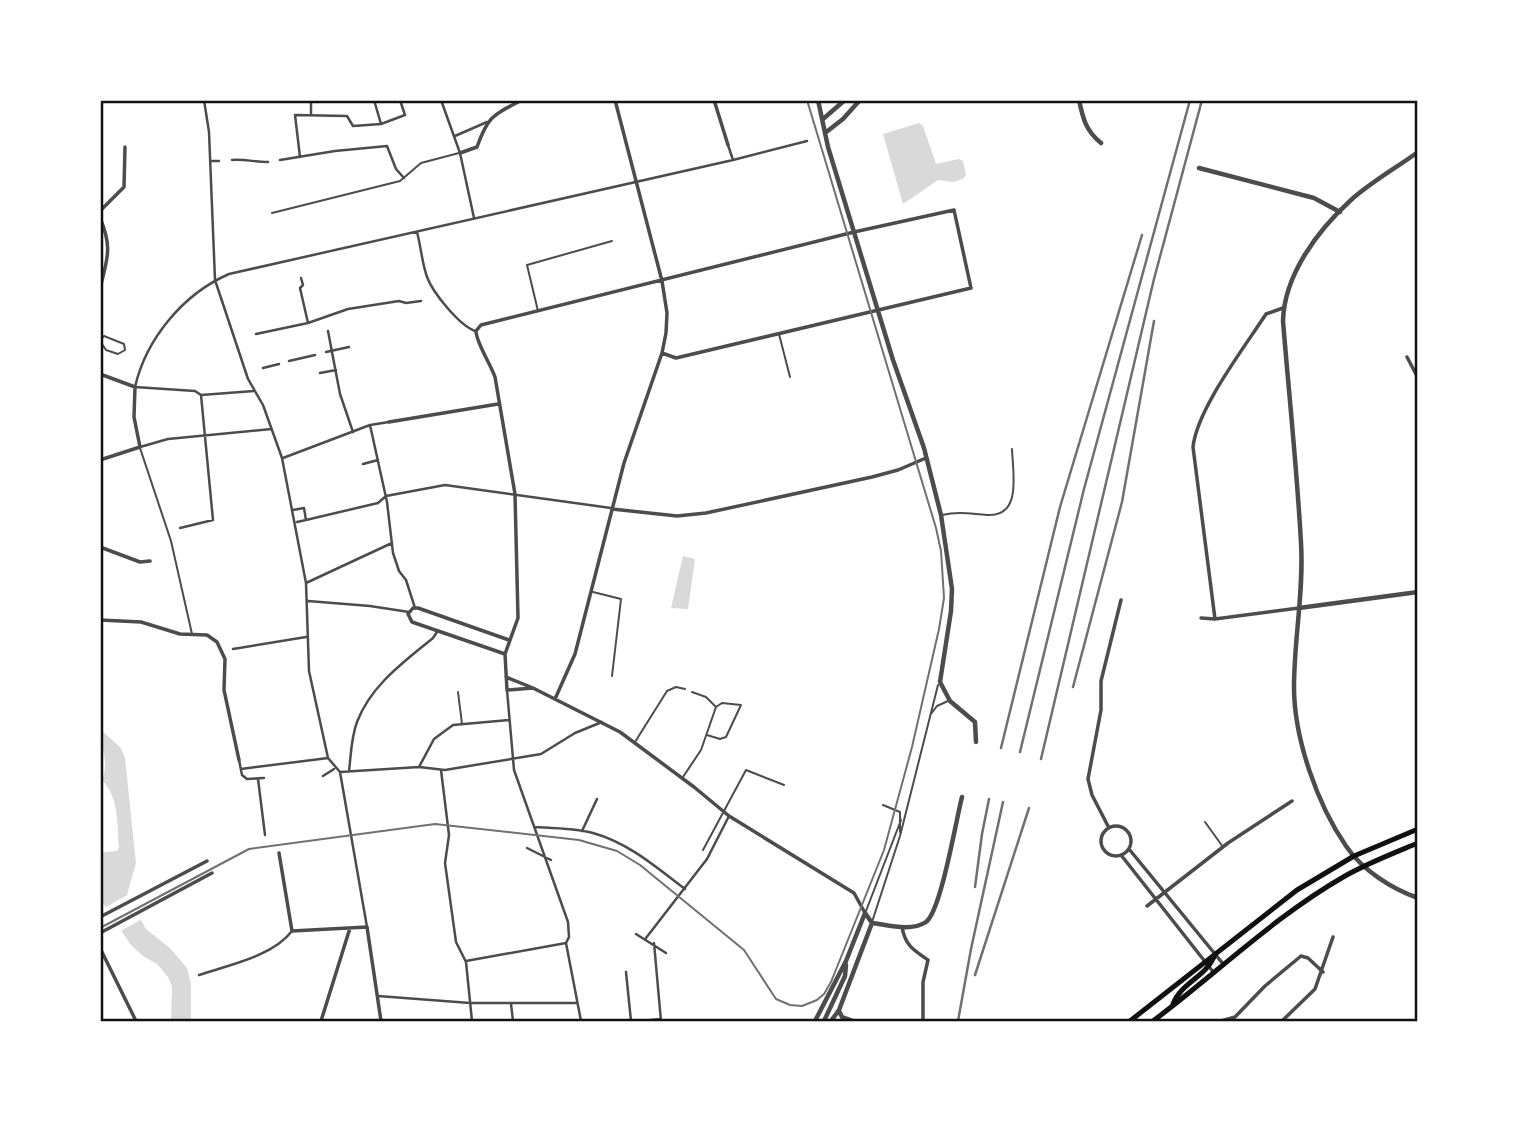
<svg xmlns="http://www.w3.org/2000/svg" width="1518" height="1121" font-family="Jost,sans-serif">
<style>
.water{fill:#d9d9d9}
.pier{fill:#fff}
.lines{fill:none;stroke-linecap:round;stroke-linejoin:round}
.service{stroke:#4c4c4c;stroke-width:2}
.pedestrian{stroke:#4c4c4c;stroke-width:2.5}
.minor{stroke:#4c4c4c;stroke-width:3.5}
.tertiary{stroke:#4c4c4c;stroke-width:4.5}
.secondary{stroke:#111;stroke-width:5}
.tram{stroke:#707070;stroke-width:2}
.rail{stroke:#707070;stroke-width:2.5}
.neatline{fill:none;stroke:#111;stroke-width:2.5}
</style>
<rect width="100%" height="100%" fill="#fff"/>
<path class="water" d="M 919,123 L 923,126 L 936,164 L 959,159 L 963,161 L 966,175 L 963,179 L 953,182 L 938,180 L 903,204 L 883,134 Z
M 683,556 L 695,559 L 688,609 L 671,608 Z
M 100,729 L 121,748 L 125,758 L 136,863 L 127,895 L 146,929 L 170,948 L 187,968 L 191,984 L 191,1021 L 171,1021 L 172,987 L 168,977 L 157,964 L 143,956 L 131,945 L 100,899 L 100,855 L 104,852 L 117,851 L 119,847 C 117,823 119,797 102,780 C 110,761 100,747 100,729 Z"/>
<path class="pier" d="M 131,893 L 144,918 L 117,933 L 104,908 Z"/>
<g class="lines">
<path class="service" d="M 272,213 L 400,181 L 421,163 L 459,153
M 538,311 L 527,265 L 612,241
M 779,334 L 790,377
M 100,340 L 104,336 L 124,344 L 125,350 L 118,354 L 106,350 L 100,341
M 140,448 L 171,541 L 192,634
M 942,515 C 959,511 971,514 987,515 C 1022,517 1013,474 1012,449
M 593,592 L 621,599 L 612,676
M 458,692 L 462,724
M 692,692 L 706,697 L 716,707 L 722,703 L 741,705 L 726,737 L 720,739 L 707,735
M 931,714 L 937,706 L 948,701
M 635,742 L 667,691 L 676,687 L 685,689
M 683,777 L 701,750 L 716,707
M 883,805 L 900,812 L 900,832
M 1205,822 L 1223,847
M 703,850 L 746,770 L 784,785
M 866,911 L 901,820
M 872,922 L 900,836 L 938,685"/>
<path class="pedestrian" d="M 204,100 L 209,132 L 215,280 L 248,379 L 263,405 L 282,458 L 306,583 L 309,671 L 328,758 L 340,772
M 374,100 L 381,124
M 441,100 L 460,153 L 474,218
M 311,114 L 311,100
M 455,136 L 487,122
M 728,145 L 733,160
M 300,157 L 295,115 L 347,116 L 353,126 L 381,124 L 405,115 L 400,100
M 232,160 C 245,159 255,162 268,162
M 280,160 L 335,151 L 387,146 L 396,169 L 404,178
M 210,161 L 219,161
M 417,232 C 421,247 422,263 427,277 C 433,293 459,325 475,331
M 301,278 L 303,285 L 300,288 L 308,323
M 328,331 L 340,394 L 353,432
M 256,334 L 308,323 L 348,309 L 399,301 L 406,303 L 421,301
M 326,352 L 349,347
M 289,361 L 315,355
M 263,368 L 279,364
M 320,373 L 336,370
M 254,391 L 201,395 L 195,391 L 135,387 C 146,339 183,294 229,274 L 733,160 L 807,141
M 370,425 L 387,502 L 393,553 L 399,571 L 406,580 L 415,608
M 140,447 L 168,439 L 271,429
M 283,458 L 370,425 L 389,422
M 363,464 L 378,460
M 293,510 L 304,508 L 306,520 L 297,522
M 306,520 L 378,503 L 386,496 L 445,485 L 611,508
M 180,528 L 213,520 L 201,395
M 306,583 L 392,543
M 308,601 L 370,606 L 409,612
M 233,649 L 306,637
M 507,690 L 514,770 L 568,922 L 569,937 L 566,943 L 581,1021
M 239,760 L 242,775 L 247,779 L 264,778
M 419,767 L 434,739 L 453,725 L 509,720
M 241,769 L 328,758
M 441,770 L 449,835 L 445,863 L 456,942 L 466,962 L 472,1021
M 349,771 C 351,755 351,738 357,722 C 371,685 404,662 433,638 L 437,632
M 340,772 L 419,767 L 445,770 L 541,754 L 575,733 L 602,722
M 340,772 L 367,927
M 323,776 L 334,769
M 258,779 L 265,835
M 534,827 C 553,828 574,828 593,833 C 629,843 657,868 685,889
M 582,831 L 597,799
M 527,848 L 551,860
M 636,934 L 666,953
M 646,938 L 707,859 L 729,816
M 654,943 L 661,1021
M 466,961 L 566,943
M 626,972 L 631,1021
M 199,975 C 228,965 272,957 292,931
M 378,996 L 470,1003 L 577,1003
M 511,1004 L 513,1021
M 640,1021 L 661,1019"/>
<path class="minor" d="M 714,100 L 728,145
M 460,153 L 477,147 C 488,116 493,115 522,100
M 100,211 L 124,187 L 125,147
M 100,218 C 113,248 107,259 100,289
M 1407,357 L 1418,378
M 100,374 L 135,387 L 134,417 L 140,447 L 100,460
M 389,422 L 498,404
M 612,509 L 677,516 L 706,513 L 872,477 L 898,470 L 926,458
M 100,547 L 140,562 L 150,561
M 1201,618 L 1215,619 L 1299,608
M 1215,619 L 1193,447 C 1197,409 1244,348 1266,314 L 1283,308
M 100,620 L 141,622 L 180,634 L 207,635 L 217,642 L 225,659 L 224,690 L 239,760
M 505,654 L 412,622 L 408,614 L 413,608 L 418,608 L 509,640
M 506,677 L 533,688 L 620,732 L 694,787 L 729,816 L 854,893 L 865,913
M 533,688 L 507,690 L 505,654 L 518,618 L 515,494 L 495,377 C 490,363 476,342 476,331 L 481,325 L 854,232 L 954,210 L 971,288 L 676,358 L 662,353
M 555,699 L 575,654 L 624,463 L 662,353 L 666,333 L 667,313 L 662,281 L 615,100
M1101 841a15 15 0 1 1 30 0a15 15 0 1 1-30 0Z
M 1109,828 L 1092,795 L 1088,779 L 1101,710 L 1101,681 L 1121,600
M 1129,849 L 1224,965
M 279,853 L 292,931 L 367,927 L 381,1021
M 1121,855 L 1214,973
M 1147,906 L 1228,843 L 1292,801
M 100,917 L 207,861
M 902,927 C 905,945 913,950 928,960 L 923,982 L 923,1021
M 100,933 L 212,873
M 100,948 L 136,1021
M 321,1021 L 350,928
M 1221,1021 L 1235,1017 L 1265,986 L 1301,956 L 1308,958 L 1323,972
M 1282,1021 L 1315,989 L 1333,937"/>
<path class="tertiary" d="M 818,100 L 828,147 L 893,360 L 924,448 L 941,515 L 952,589 L 951,611 L 940,682 L 950,701 L 975,722 L 976,742
M 1079,100 C 1083,119 1086,131 1101,143
M 823,119 L 845,100
M 825,133 L 843,119 L 860,100
M 1418,152 C 1396,168 1371,182 1351,200 C 1318,230 1284,275 1283,321 C 1289,395 1297,469 1301,543 C 1304,591 1294,639 1294,687 C 1294,738 1317,804 1346,846 C 1362,870 1392,889 1418,898
M 1199,168 L 1314,198 L 1340,212
M 1299,608 L 1418,592
M 865,913 L 872,923 C 888,925 911,932 926,922 C 941,911 956,820 962,797
M 839,1011 L 842,1017 L 853,1021
M 815,1021 L 846,961 L 865,913
M 824,1021 L 845,976 L 846,965
M 831,1021 L 839,1010 L 872,923"/>
<path class="secondary" d="M 1173,1004 C 1181,983 1205,977 1214,957
M 1130,1021 L 1297,890 L 1354,856 L 1418,829
M 1153,1021 C 1217,973 1275,916 1345,876 C 1368,863 1394,853 1418,843"/>
<path class="tram" d="M 100,928 L 249,849 L 435,824 L 579,840 L 617,851 L 640,865 L 744,950 L 776,999 L 790,1005 L 802,1006 L 817,1000 L 824,994 L 831,982 L 884,850 L 912,747 L 939,629 L 944,598 L 941,551 L 936,528 L 807,100"/>
<path class="rail" d="M 1073,687 L 1122,502 L 1154,321
M 1001,748 L 1060,507 L 1142,235
M 1020,752 L 1084,489 L 1190,100
M 1041,759 L 1154,279 L 1202,100
M 975,887 L 982,834 L 989,799
M 975,975 L 1029,808
M 958,1021 L 971,949 L 1003,802"/>
</g>
<rect width="1518" height="1121" fill="none" stroke="#ffffff" stroke-width="203"/>
<rect x="102" y="102" width="1314" height="918" class="neatline"/>
</svg>
